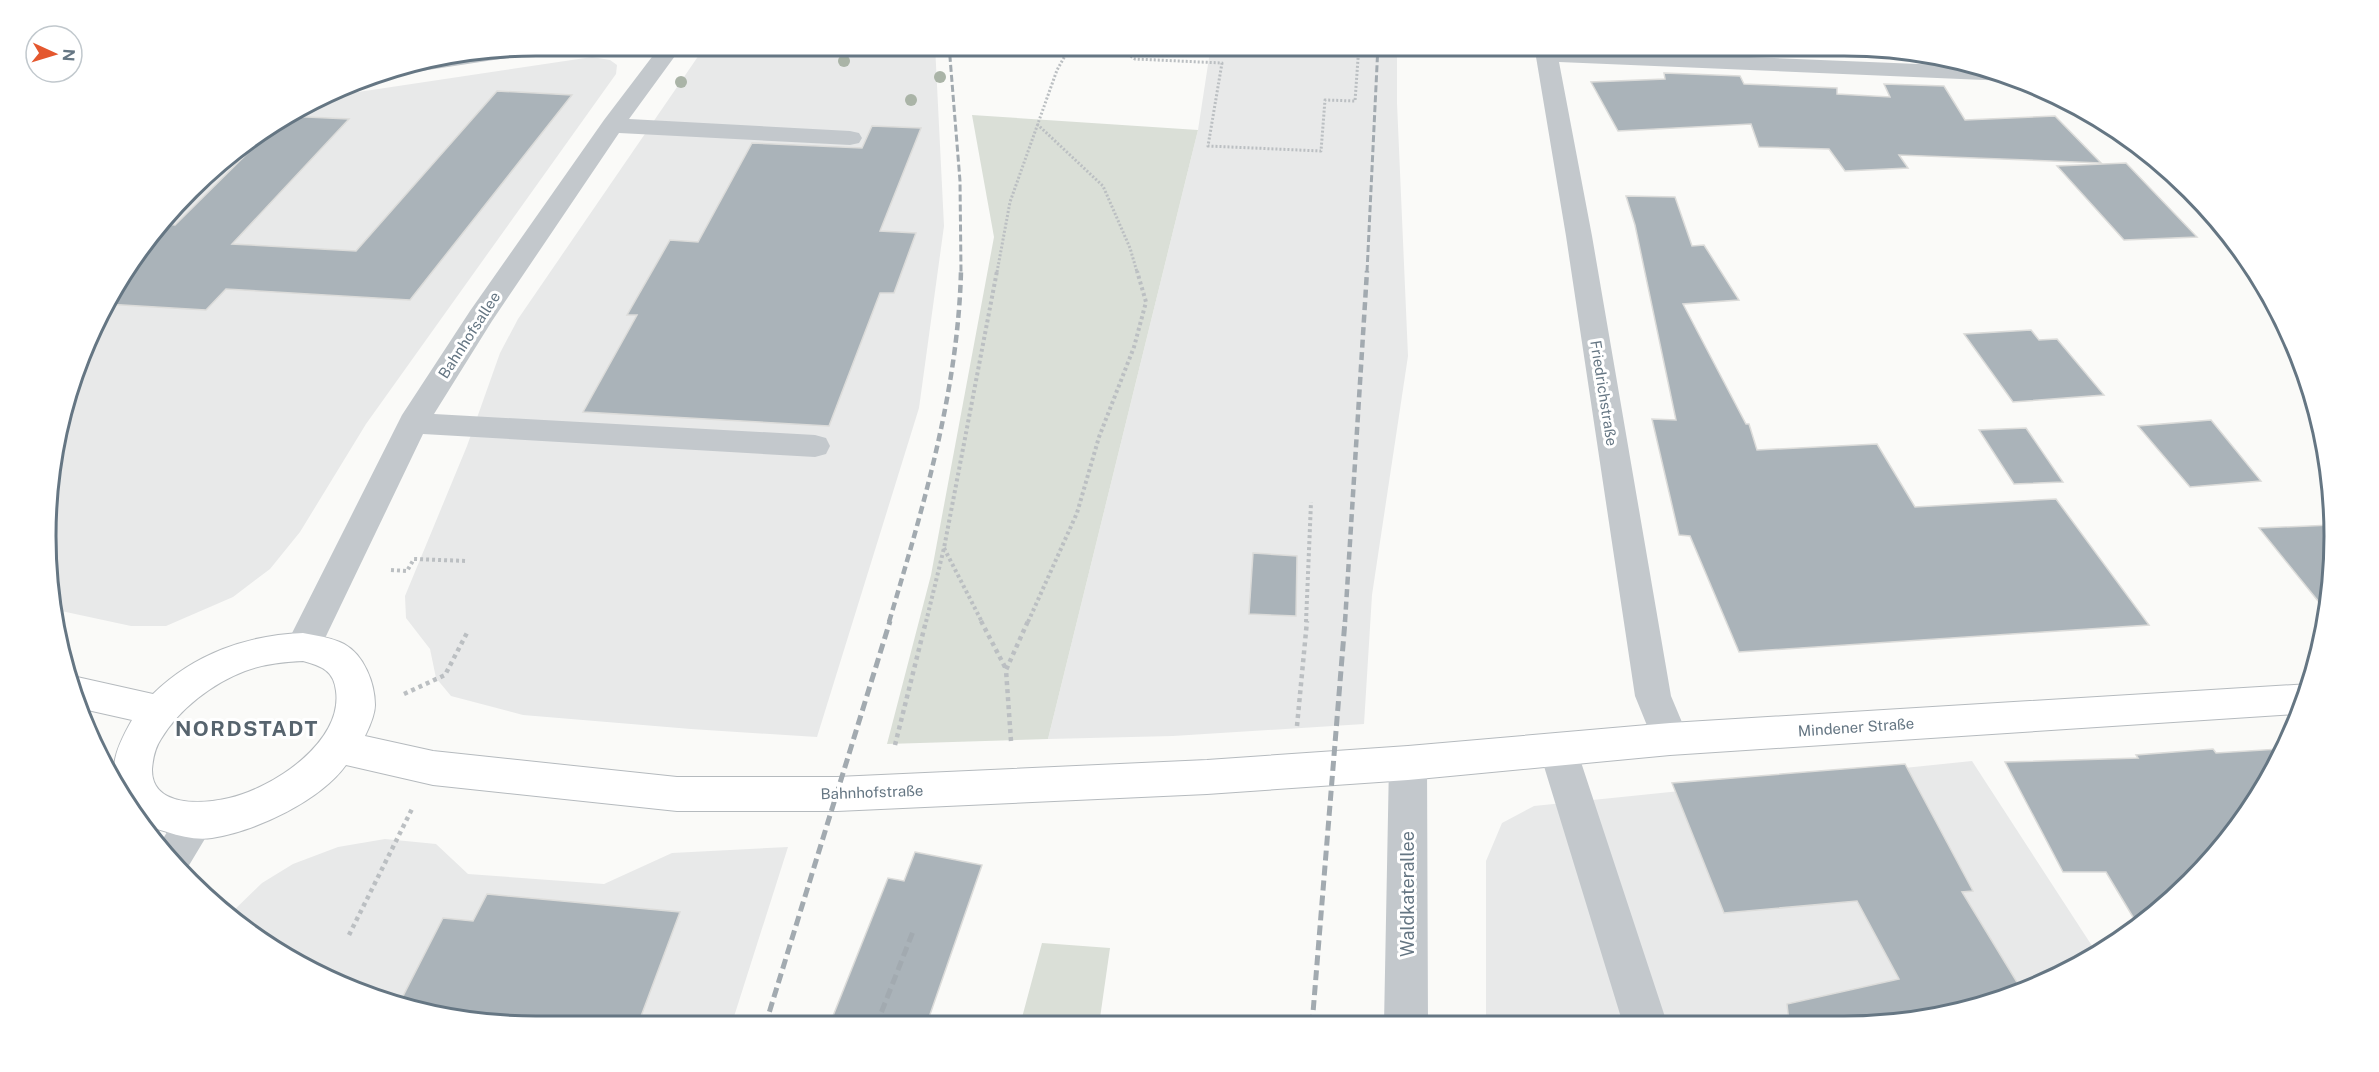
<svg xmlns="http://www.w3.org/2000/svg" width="2379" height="1072" font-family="'Public Sans',sans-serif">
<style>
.built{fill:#e8e9e9}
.green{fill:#dadfd7}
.building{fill:#aab3b9;stroke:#dcdcda;stroke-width:1.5}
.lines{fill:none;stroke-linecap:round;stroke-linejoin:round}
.major-casing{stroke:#b5babe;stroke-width:2}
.path-far2{stroke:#bbbfc2;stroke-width:3;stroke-dasharray:2 2;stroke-linecap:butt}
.path-far1{stroke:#bbbfc2;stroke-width:4;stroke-dasharray:3 3;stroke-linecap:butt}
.path{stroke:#bbbfc2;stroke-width:4.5;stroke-dasharray:4 4;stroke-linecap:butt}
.minor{fill:#c3c8cc;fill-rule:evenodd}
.major{fill:#fff;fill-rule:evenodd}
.rail-far2{stroke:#a2aab0;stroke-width:3;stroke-dasharray:7 3;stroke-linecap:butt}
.rail-far1{stroke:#a2aab0;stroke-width:4.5;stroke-dasharray:8 4.5;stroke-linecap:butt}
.rail{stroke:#a2aab0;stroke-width:5;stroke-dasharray:10 5;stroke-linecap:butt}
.tree{fill:#aab4a7}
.labels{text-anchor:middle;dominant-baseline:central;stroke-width:6;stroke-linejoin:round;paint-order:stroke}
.street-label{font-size:15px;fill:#657683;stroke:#fff}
.near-street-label{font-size:18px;fill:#657683;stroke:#fff}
.district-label{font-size:21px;font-weight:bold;letter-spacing:1.5px;fill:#57646e;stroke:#fff}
.rim{fill:none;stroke:#657683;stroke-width:3}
</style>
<rect width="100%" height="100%" fill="#fafaf8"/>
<path class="built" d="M 715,45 L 935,45 L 944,226 L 919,408 L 817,737 L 691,729 L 523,715 L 451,696 L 436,678 L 430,649 L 406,618 L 405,596 L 467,446 L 500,353 L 518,319 L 699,55 Z
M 1211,45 L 1397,45 L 1397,103 L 1408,356 L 1372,595 L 1364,724 L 1173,736 L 1048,739 L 1198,130 Z
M 592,57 L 610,60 L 617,65 L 616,74 L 366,424 L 300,532 L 270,569 L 233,597 L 166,626 L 131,626 L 52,609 L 45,536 L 54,441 L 111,291 L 213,167 L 291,111 L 318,98 Z
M 1972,761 L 2096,952 L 2031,989 L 1907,1023 L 1486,1024 L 1486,861 L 1502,823 L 1534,806 Z
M 385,839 L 436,844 L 468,874 L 604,884 L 672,853 L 788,847 L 731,1026 L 536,1027 L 378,1001 L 291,961 L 228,916 L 262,883 L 293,864 L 338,847 Z"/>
<path class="green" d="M 972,115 L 1198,130 L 1048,739 L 887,744 L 931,575 L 994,237 Z
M 1042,943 L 1110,948 L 1099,1025 L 1020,1025 Z"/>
<path class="building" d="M 1664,73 L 1740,76 L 1744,84 L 1837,88 L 1837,94 L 1890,97 L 1884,84 L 1944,86 L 1965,120 L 2055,116 L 2101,163 L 1899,155 L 1908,168 L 1845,171 L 1829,149 L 1759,147 L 1751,124 L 1618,131 L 1591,82 L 1665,79 Z
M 497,91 L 572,95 L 410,300 L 226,289 L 206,310 L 106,304 L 111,291 L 165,224 L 175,225 L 285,116 L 349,119 L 232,244 L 356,251 Z
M 872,126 L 921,128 L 880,231 L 916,233 L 894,293 L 880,293 L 829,426 L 583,412 L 637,315 L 627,315 L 670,240 L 698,242 L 752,143 L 862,148 Z
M 2126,163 L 2197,237 L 2124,240 L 2057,166 Z
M 1626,196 L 1675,197 L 1692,246 L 1704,245 L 1739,300 L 1683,304 L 1746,424 L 1749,424 L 1757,450 L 1877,444 L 1915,507 L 2056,499 L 2149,625 L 1739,652 L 1690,536 L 1679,535 L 1652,419 L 1676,420 L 1635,225 Z
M 2031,330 L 2039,340 L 2057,339 L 2104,395 L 2013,402 L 1964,334 Z
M 2211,420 L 2261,481 L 2190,487 L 2138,426 Z
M 2026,428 L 2063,482 L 2014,484 L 1979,430 Z
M 2332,525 L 2330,600 L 2327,612 L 2259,528 Z
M 1253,553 L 1297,556 L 1296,616 L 1249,614 Z
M 2213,749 L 2216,753 L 2279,749 L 2233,835 L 2139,927 L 2106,872 L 2063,872 L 2005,762 L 2138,758 L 2136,755 Z
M 1905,764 L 1973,891 L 1962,892 L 2023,992 L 1907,1023 L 1789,1023 L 1787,1004 L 1899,979 L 1857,901 L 1724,913 L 1672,783 Z
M 915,852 L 982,865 L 926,1026 L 829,1026 L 888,878 L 904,881 Z
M 487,894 L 680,912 L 637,1027 L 536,1027 L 399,1004 L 443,918 L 473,921 Z"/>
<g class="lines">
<g class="major-casing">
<path id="major" d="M 303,633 C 317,636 331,637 344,644 C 364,655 375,683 375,705 C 375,714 369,728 365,736 L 433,751 L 677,777 L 837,777 L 1207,760 L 1408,746 L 1670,723 L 2310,684 L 2308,694 L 2297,714 L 1670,755 L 1408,780 L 1207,794 L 837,811 L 677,811 L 433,785 L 346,765 C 320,801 256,831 212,838 C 197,840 182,837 167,832 C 161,830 152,828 146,824 C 139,819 134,810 128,803 C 104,774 115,750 132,720 L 83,709 L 72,678 L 77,677 L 153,694 C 194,654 247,635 303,633 ZM 303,661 C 322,666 334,671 336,691 C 343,742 273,788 229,798 C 203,804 151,808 152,769 C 153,758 155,748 161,739 C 179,709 213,683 245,671 C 263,664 284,662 303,661 Z"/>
</g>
<path class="path-far2" d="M 1114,45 L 1135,59 L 1222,63 L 1208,146 L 1321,151 L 1325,100 L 1355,101 L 1359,45
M 1037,124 L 1103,186 L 1130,248 L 1137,272
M 997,272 L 1010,202 L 1057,70 L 1071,45"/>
<path class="path-far1" d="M 944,548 L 982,622
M 391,570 L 407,571 L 414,559 L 467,561
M 926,622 L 944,548 L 997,271
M 1028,622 L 1077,513 L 1099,437 L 1134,347 L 1146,302 L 1137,271
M 1306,622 L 1311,502"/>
<path class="path" d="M 981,621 L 1006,669
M 404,694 L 445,675 L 468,631
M 1297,726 L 1307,621
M 1011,741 L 1006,670 L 1028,621
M 895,745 L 926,621
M 349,935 L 412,809"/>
<path class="minor" d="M 536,45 L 557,45 L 554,50 L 546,52 L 415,72 L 407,70 L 405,67 Z
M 661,45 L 683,45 L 629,119 L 850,131 L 859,133 L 862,138 L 859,143 L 850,145 L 619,133 L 492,321 L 434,414 L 815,435 L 826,438 L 830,446 L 826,454 L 815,457 L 423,434 L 316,657 L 303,661 L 290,657 L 285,647 L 402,415 L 470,311 L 604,120 Z
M 1534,45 L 1556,45 L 1557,49 L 1967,66 L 2001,71 L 2016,78 L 2008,81 L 1559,62 L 1592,236 L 1671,696 L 1689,739 L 1683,750 L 1670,755 L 1657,750 L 1635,696 L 1566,236 Z
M 1558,734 L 1571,738 L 1577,750 L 1667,1023 L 1623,1024 L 1539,750 L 1545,738 Z
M 1408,746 L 1421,751 L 1427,763 L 1428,1024 L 1384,1024 L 1389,763 L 1395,751 Z
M 195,804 L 209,809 L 215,822 L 185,872 L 161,842 L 181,809 Z"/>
<use href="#major" class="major"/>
<path class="rail-far2" d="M 949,45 L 960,181 L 961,272
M 1367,272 L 1378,45"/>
<path class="rail-far1" d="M 889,622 C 923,508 958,391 961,271
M 1345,622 L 1367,271"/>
<path class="rail" d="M 1312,1025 L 1345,621
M 765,1026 L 890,621
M 876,1026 L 914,929"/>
</g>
<g class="tree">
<circle cx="844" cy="61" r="6"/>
<circle cx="940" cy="77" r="6"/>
<circle cx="681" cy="82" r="6"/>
<circle cx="911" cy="100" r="6"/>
</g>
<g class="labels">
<g class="street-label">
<text transform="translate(469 335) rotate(-57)">Bahnhofsallee</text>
<text transform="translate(1604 393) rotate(81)">Friedrichstraße</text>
<text transform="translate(1856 727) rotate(-4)">Mindener Straße</text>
<text transform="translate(872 792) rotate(-2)">Bahnhofstraße</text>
</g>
<g class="near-street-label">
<text transform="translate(1407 894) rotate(-90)">Waldkaterallee</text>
</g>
<g class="district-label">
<text x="247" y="728">NORDSTADT</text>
</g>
</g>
<path d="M0 0H2379V1072H0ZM536 56H1844A480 480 0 0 1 2324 536V536A480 480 0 0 1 1844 1016H536A480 480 0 0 1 56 536V536A480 480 0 0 1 536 56Z" fill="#fff" fill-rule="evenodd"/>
<path class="rim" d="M536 56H1844A480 480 0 0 1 2324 536V536A480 480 0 0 1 1844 1016H536A480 480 0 0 1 56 536V536A480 480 0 0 1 536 56Z"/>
<g transform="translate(54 54) rotate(94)"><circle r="28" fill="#ffffff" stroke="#c1c8cd" stroke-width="1.5"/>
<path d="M0-4.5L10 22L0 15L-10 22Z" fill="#e4572e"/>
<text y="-9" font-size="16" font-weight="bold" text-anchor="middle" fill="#657683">N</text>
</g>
</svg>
